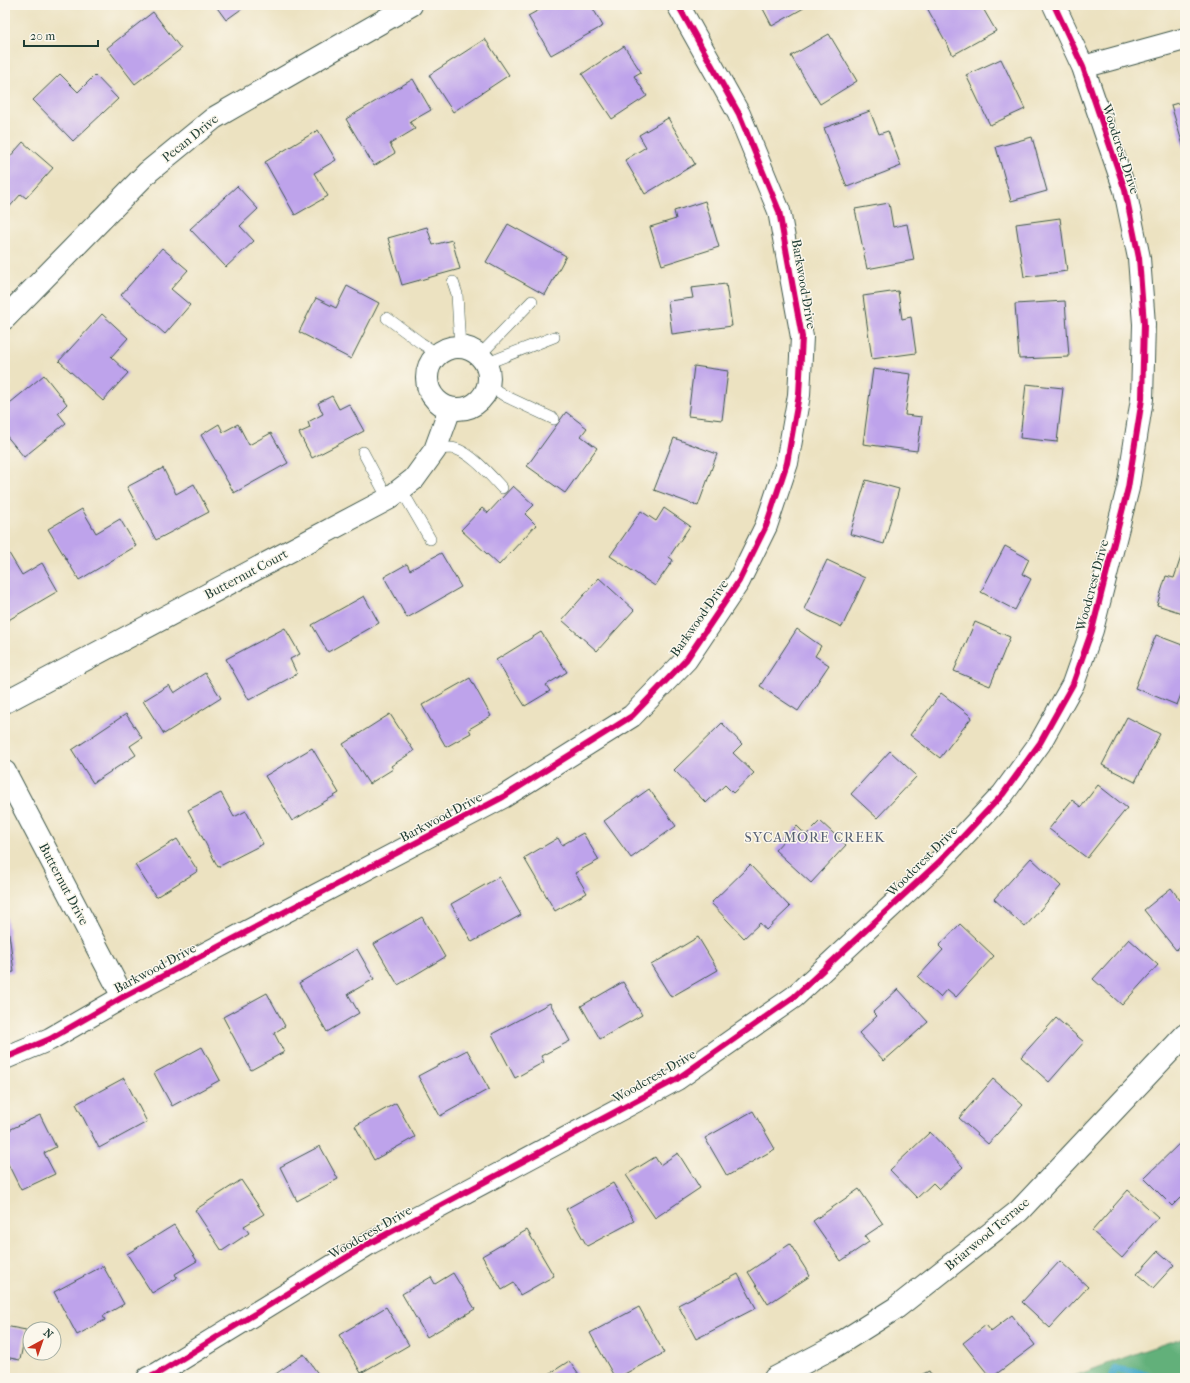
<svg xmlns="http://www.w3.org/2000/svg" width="1190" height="1383" font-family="'IM FELL French Canon',serif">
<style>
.forest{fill:#62b07a;stroke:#407657}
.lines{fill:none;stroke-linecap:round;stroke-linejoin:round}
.stream{stroke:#47abc7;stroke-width:7}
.building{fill:#bea3eb}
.service-casing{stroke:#3e5649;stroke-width:12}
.minor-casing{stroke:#3e5649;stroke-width:24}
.service{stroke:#fff;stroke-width:11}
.minor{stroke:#fff;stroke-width:22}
.cycleway-casing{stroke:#fbf7ec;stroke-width:8}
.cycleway{stroke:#d6006c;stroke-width:6}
.labels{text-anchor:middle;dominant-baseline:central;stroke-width:3;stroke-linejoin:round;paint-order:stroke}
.street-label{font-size:13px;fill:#1f3d34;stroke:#fbf7ec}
.neighbourhood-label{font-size:14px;letter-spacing:1px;fill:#576174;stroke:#fbf7ec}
</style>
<rect width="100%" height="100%" fill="#fbf7ec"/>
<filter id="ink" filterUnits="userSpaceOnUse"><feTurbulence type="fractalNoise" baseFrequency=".025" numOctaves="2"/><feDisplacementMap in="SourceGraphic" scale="8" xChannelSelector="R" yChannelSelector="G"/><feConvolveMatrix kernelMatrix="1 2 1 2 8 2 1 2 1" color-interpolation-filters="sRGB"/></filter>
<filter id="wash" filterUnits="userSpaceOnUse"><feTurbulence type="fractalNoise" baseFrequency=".012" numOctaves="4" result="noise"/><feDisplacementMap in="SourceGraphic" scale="16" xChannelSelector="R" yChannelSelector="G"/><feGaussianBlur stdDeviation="0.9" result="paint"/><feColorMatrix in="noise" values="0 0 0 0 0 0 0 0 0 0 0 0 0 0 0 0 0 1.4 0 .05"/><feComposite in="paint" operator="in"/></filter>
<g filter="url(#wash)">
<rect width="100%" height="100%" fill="#ece2c1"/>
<path class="forest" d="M 1185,1337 L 1185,1378 L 1069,1378 L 1148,1349 Z"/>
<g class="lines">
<path class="stream" d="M 1111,1378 L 1116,1369 L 1146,1374 L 1152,1378"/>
</g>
<g id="blocks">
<path class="building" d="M 215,5 L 247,5 L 226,20 Z
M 548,5 L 591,5 L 603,26 L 551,55 L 528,16 Z
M 761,5 L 809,5 L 772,26 Z
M 928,5 L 972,5 L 973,7 L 976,5 L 981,5 L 996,31 L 953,55 L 926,6 Z
M 153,12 L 181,49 L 135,84 L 107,48 Z
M 829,34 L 857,81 L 820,104 L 791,56 Z
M 485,39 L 509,75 L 453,112 L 429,75 Z
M 624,46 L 641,72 L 634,76 L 647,96 L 612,119 L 582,74 Z
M 1001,59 L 1025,109 L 990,125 L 966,75 Z
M 60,74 L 78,92 L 95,75 L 118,99 L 73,141 L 33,100 Z
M 413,79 L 431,110 L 410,122 L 415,129 L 390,144 L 395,153 L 374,166 L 346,119 Z
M 1185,101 L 1185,152 L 1171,105 Z
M 870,111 L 879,134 L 888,131 L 901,166 L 847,187 L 824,128 Z
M 668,118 L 695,164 L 645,194 L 625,160 L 646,147 L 639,135 Z
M 318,130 L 336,160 L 314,173 L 328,196 L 295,215 L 265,162 Z
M 1032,137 L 1047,191 L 1011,201 L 996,147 Z
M 23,142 L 53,168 L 26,198 L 21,194 L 6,211 L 5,158 L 7,160 Z
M 237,186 L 258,209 L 240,226 L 254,241 L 226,267 L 190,229 Z
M 705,201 L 719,247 L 662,265 L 650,227 L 676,219 L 674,211 Z
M 889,203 L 893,227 L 907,224 L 914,260 L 867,269 L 855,209 Z
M 1060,218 L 1067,271 L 1024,277 L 1016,224 Z
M 508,224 L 566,256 L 545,295 L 486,262 Z
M 427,227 L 433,245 L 452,240 L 460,269 L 402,285 L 388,238 Z
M 162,248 L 188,270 L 171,289 L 190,305 L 165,334 L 121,295 Z
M 726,284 L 732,326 L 672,334 L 668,301 L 693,298 L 691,288 Z
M 347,286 L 379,303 L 351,359 L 299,332 L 316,298 L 336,308 Z
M 898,291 L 902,319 L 911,317 L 916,353 L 872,359 L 863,296 Z
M 1065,301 L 1069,357 L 1019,359 L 1015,304 Z
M 102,314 L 128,338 L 111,357 L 128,373 L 103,401 L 59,361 Z
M 694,366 L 728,371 L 722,420 L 688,416 Z
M 873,369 L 911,374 L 905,415 L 922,417 L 917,451 L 863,444 Z
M 44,375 L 67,404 L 58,413 L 66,423 L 24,457 L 5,434 L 5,407 Z
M 1026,384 L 1063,388 L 1057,442 L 1020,438 Z
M 332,396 L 339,409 L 349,404 L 364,431 L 312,458 L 299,433 L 310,428 L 308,422 L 323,414 L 318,403 Z
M 566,412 L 587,428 L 581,436 L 597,448 L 565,493 L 527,466 Z
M 219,424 L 223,432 L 238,424 L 249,445 L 271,433 L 288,463 L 234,493 L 201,435 Z
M 674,438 L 717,454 L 698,506 L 654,490 Z
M 163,468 L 176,494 L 194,484 L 209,512 L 156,540 L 127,487 Z
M 866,480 L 899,489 L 884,544 L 850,534 Z
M 513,486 L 534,505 L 525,514 L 536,525 L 499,565 L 461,530 L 482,508 L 488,513 Z
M 664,508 L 690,526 L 669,557 L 673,560 L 655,586 L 610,556 L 641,511 L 656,521 Z
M 82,509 L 96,533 L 120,519 L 136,546 L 79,580 L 48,529 Z
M 1185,545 L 1185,614 L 1157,605 L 1166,576 L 1174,578 Z
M 1005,546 L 1029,559 L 1022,574 L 1031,579 L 1015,610 L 981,592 Z
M 7,550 L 22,575 L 42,563 L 58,591 L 5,622 L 5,552 Z
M 441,553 L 461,587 L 407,618 L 384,577 L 407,564 L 410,570 Z
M 827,560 L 865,578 L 842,627 L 804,609 Z
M 599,578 L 634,610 L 597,651 L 562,620 Z
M 364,596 L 379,623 L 328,652 L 312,625 Z
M 975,622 L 1010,637 L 990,686 L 954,671 Z
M 285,628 L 300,654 L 290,659 L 297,674 L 249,700 L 226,659 Z
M 797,629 L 821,646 L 815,656 L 829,665 L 798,711 L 760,686 Z
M 541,632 L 567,672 L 546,685 L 550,691 L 525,706 L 496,660 Z
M 1156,635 L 1185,646 L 1185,684 L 1177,705 L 1135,688 Z
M 205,673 L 221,698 L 164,734 L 143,701 L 169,685 L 174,693 Z
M 470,678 L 491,716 L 469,729 L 471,733 L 446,747 L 422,705 Z
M 941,693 L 972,717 L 940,758 L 910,735 Z
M 126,714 L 142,738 L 130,746 L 136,755 L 93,783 L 72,750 Z
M 390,714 L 414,751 L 391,766 L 393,769 L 369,784 L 343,744 Z
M 1127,717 L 1160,734 L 1135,782 L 1102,765 Z
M 722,723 L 742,744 L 733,753 L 754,773 L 733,793 L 725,785 L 706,803 L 674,770 Z
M 312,748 L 339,793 L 292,821 L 265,776 Z
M 890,751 L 917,776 L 877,818 L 851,794 Z
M 1098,785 L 1127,808 L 1087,858 L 1049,829 L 1072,800 L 1081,807 Z
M 649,789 L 676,826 L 631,858 L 604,821 Z
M 221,793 L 234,817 L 246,811 L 263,844 L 218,867 L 188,810 Z
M 820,821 L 846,845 L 811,883 L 775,850 L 797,826 L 806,835 Z
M 583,833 L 599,860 L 575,873 L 587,893 L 555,911 L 524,858 L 558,838 L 562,845 Z
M 177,839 L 198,871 L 156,897 L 135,865 Z
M 1031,858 L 1061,886 L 1025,927 L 994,899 Z
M 750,865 L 790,907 L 766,930 L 760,923 L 744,938 L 711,903 Z
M 499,877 L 521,915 L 472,942 L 451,904 Z
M 1171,888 L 1180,900 L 1185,896 L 1185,942 L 1176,950 L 1144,910 Z
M 422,917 L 445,957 L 398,985 L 374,944 Z
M 5,918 L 7,918 L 14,972 L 5,973 Z
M 960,924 L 994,956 L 956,997 L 947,989 L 940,997 L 918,977 L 943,950 L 939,946 Z
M 698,937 L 718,970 L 671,997 L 651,965 Z
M 1129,939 L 1158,965 L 1122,1005 L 1093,979 Z
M 357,949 L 374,979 L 348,994 L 359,1013 L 327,1032 L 299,983 Z
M 623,982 L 642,1015 L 600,1039 L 581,1006 Z
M 898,989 L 928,1022 L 884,1061 L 859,1033 L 877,1016 L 873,1012 Z
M 267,993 L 285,1026 L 274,1033 L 284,1052 L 251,1070 L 223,1017 Z
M 550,1003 L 570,1041 L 541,1056 L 544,1062 L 515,1078 L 492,1034 Z
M 1056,1018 L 1084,1042 L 1049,1082 L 1021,1057 Z
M 202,1047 L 220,1080 L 172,1106 L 154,1073 Z
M 467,1050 L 489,1089 L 440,1116 L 418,1076 Z
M 124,1078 L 147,1122 L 99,1148 L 76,1104 Z
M 993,1079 L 1023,1105 L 988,1144 L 959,1118 Z
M 396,1103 L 415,1137 L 374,1160 L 355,1126 Z
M 753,1111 L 775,1149 L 727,1176 L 705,1138 Z
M 40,1115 L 56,1147 L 44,1153 L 55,1174 L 21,1190 L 5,1158 L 5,1132 Z
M 930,1132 L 963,1167 L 939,1189 L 933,1183 L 917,1198 L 890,1170 Z
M 1183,1140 L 1185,1142 L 1185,1193 L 1172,1206 L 1144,1178 Z
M 320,1146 L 338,1179 L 297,1201 L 280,1167 Z
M 678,1153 L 700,1188 L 655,1218 L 626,1175 L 655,1157 L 660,1165 Z
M 241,1180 L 264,1214 L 244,1226 L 249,1233 L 222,1251 L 195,1210 Z
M 613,1183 L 634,1221 L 587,1246 L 566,1209 Z
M 859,1189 L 883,1224 L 865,1236 L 869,1242 L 841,1261 L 813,1221 Z
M 1128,1190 L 1158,1217 L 1122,1258 L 1092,1231 Z
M 174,1225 L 197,1261 L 175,1274 L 177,1278 L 152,1293 L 127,1254 Z
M 527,1230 L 554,1276 L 520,1295 L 514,1283 L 502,1290 L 482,1256 Z
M 790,1244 L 810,1276 L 768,1304 L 748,1272 Z
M 1158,1251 L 1174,1265 L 1153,1288 L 1137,1274 Z
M 1060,1261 L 1088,1287 L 1050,1328 L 1022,1302 Z
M 103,1266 L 124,1304 L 103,1316 L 105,1320 L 77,1335 L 54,1292 Z
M 453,1273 L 475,1309 L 427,1337 L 402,1294 L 431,1277 L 435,1284 Z
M 738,1274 L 756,1308 L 696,1339 L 678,1305 Z
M 386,1307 L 409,1345 L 361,1373 L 339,1335 Z
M 639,1307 L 664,1353 L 617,1378 L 615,1378 L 590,1333 Z
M 1012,1315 L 1035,1345 L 991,1378 L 963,1343 L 986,1325 L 991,1331 Z
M 5,1326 L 26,1330 L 20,1360 L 5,1357 Z
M 304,1354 L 321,1378 L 270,1378 Z
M 569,1361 L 581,1378 L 543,1378 Z
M 929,1371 L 933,1378 L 915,1378 Z"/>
</g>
</g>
<g filter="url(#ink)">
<use href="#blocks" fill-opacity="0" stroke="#3e5649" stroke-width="1"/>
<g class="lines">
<g class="service-casing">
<path id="service" d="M 453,282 L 457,294 L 460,348
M 387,318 L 421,343 L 438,354
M 479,356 L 532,301
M 485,364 L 554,337
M 488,385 L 505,396 L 554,419
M 435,450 C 440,449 446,448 451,448 C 468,449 491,476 502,488
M 363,452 L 388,499
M 401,489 L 430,539"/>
</g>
<g class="minor-casing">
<path id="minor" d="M 1083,67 L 1185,39
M 5,318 L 148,172 L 214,118 L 411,5
M427 378a31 31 0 1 1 62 0a31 31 0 1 1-62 0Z
M 5,702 L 388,499 L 414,479 L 435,450 L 450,409
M 5,772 L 123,997
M 5,1058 L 50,1039 L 123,997 L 503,797 L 632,716 L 686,660 L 739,581 L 766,526 L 787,463 L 799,395 L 802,337 L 779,211 L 739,114 L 678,5
M 148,1378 L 157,1374 L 370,1243 L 677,1079 L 794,997 L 939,862 L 1003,794 L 1040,743 L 1073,684 L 1092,630 L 1128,488 L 1142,399 L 1144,324 L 1139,258 L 1125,190 L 1083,67 L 1054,5
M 775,1378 L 834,1347 L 896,1308 L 1019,1211 L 1185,1035"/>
</g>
<use href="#service" class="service"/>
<use href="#minor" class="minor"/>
<g class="cycleway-casing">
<path id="cycleway" d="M 5,1058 L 50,1039 L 123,997 L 503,797 L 632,716 L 686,660 L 739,581 L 766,526 L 787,463 L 799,395 L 802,337 L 779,211 L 739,114 L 678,5
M 148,1378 L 157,1374 L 370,1243 L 677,1079 L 794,997 L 939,862 L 1003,794 L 1040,743 L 1073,684 L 1092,630 L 1128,488 L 1142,399 L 1144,324 L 1139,258 L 1125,190 L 1083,67 L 1054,5"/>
</g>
<use href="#cycleway" class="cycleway"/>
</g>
</g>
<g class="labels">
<g class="street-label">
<text transform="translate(190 138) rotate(-39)">Pecan Drive</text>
<text transform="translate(1121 149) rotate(72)">Woodcrest Drive</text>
<text transform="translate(804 284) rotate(80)">Barkwood Drive</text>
<text transform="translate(246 574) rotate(-28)">Butternut Court</text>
<text transform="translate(1092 585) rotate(-75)">Woodcrest Drive</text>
<text transform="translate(699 618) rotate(-55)">Barkwood Drive</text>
<text transform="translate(441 817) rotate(-28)">Barkwood Drive</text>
<text transform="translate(922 861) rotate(-45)">Woodcrest Drive</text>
<text transform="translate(64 884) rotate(62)">Butternut Drive</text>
<text transform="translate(155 968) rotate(-28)">Barkwood Drive</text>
<text transform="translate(654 1076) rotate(-30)">Woodcrest Drive</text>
<text transform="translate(370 1232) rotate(-30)">Woodcrest Drive</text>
<text transform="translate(987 1234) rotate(-40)">Briarwood Terrace</text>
</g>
<g class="neighbourhood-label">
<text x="815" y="837">SYCAMORE CREEK</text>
</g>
</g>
<rect width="1190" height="1383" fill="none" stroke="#fbf7ec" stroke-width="20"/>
<g transform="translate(42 1341) rotate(40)"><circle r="19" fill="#fbf7ec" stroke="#a3ada2"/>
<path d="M0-3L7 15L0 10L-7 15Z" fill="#c8321e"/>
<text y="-6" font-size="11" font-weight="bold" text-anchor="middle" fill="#1f3d34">N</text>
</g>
<path d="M24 40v6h74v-6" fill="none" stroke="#1f3d34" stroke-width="2"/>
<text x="30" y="40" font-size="12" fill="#1f3d34" stroke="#fbf7ec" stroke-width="3" paint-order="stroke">20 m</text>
</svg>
